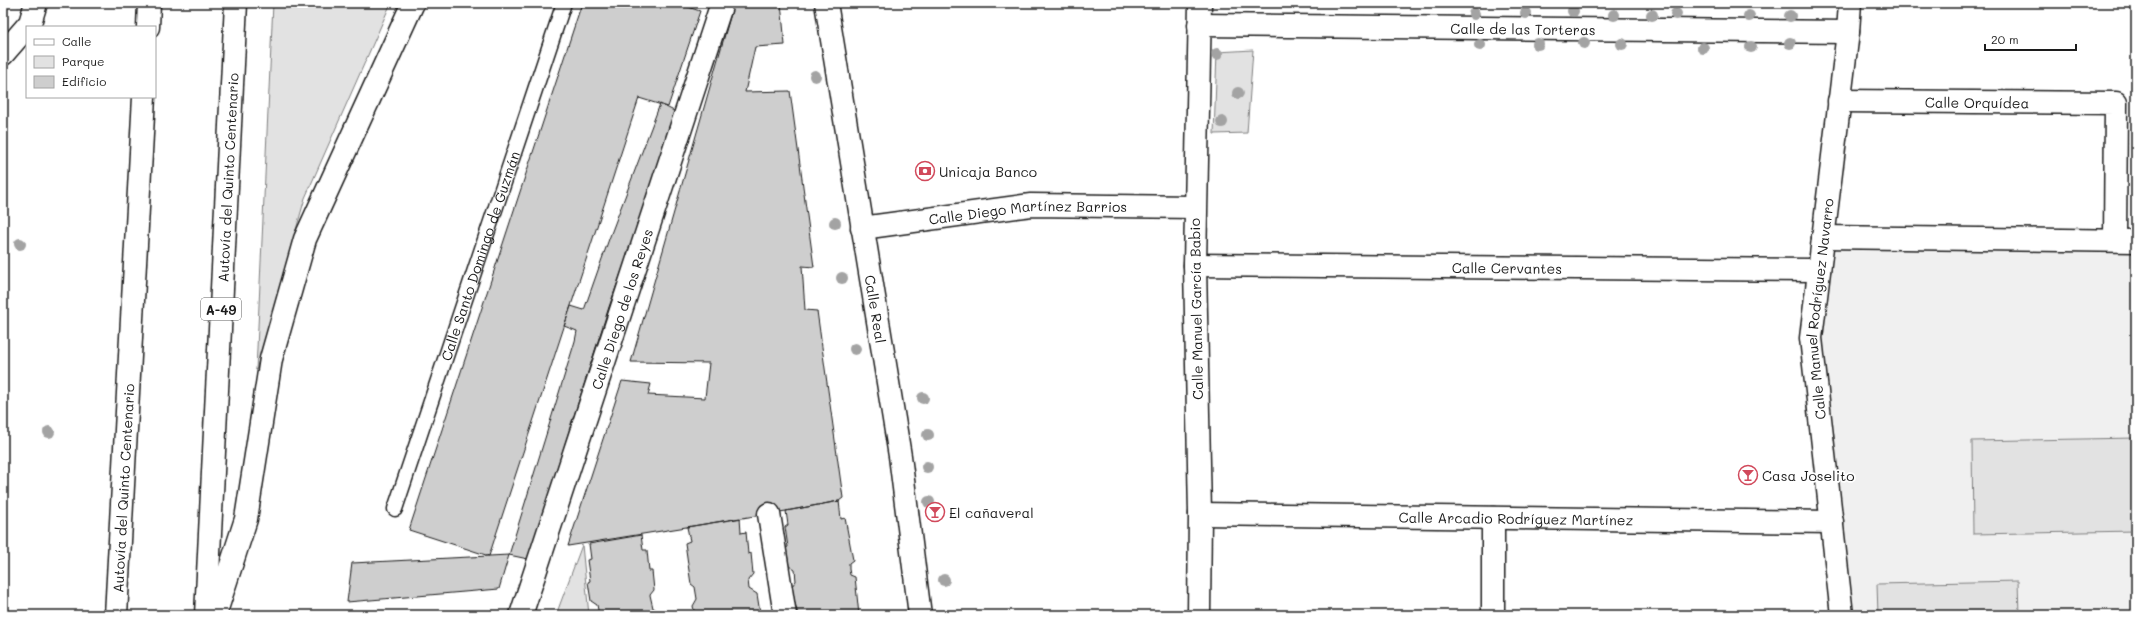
<svg xmlns="http://www.w3.org/2000/svg" width="2139" height="618" font-family="Mali,sans-serif">
<style>
.built{fill:#f0f0f0}
.green{fill:#e2e2e2;stroke:#7f7f7f}
.building{fill:#cecece;stroke:#1c1c1c}
.lines{fill:none;stroke-linecap:round;stroke-linejoin:round}
.lane-casing{stroke:#1c1c1c;stroke-width:17}
.street-casing{stroke:#1c1c1c;stroke-width:25}
.secondary-casing{stroke:#1c1c1c;stroke-width:25}
.highway-casing{stroke:#1c1c1c;stroke-width:25}
.lane{stroke:#fff;stroke-width:14}
.street{stroke:#fff;stroke-width:22}
.secondary{stroke:#fff;stroke-width:22}
.highway{stroke:#fff;stroke-width:22}
.tree{fill:#a3a3a3}
.labels{text-anchor:middle;dominant-baseline:central;stroke-width:3.5;stroke-linejoin:round;paint-order:stroke}
.shield{fill:#fff;stroke:#606060;stroke-width:1}
.shield-label{font-size:13px;font-weight:bold;fill:#1c1c1c}
.street-label{font-size:14px;fill:#1c1c1c;stroke:#fff}
.poi-label{font-size:14px;fill:#1c1c1c;stroke:#fff;text-anchor:start}
</style>
<rect width="100%" height="100%" fill="#fff"/>
<filter id="ink" filterUnits="userSpaceOnUse"><feTurbulence type="fractalNoise" baseFrequency=".025" numOctaves="2"/><feDisplacementMap in="SourceGraphic" scale="8" xChannelSelector="R" yChannelSelector="G"/><feConvolveMatrix kernelMatrix="1 2 1 2 8 2 1 2 1" color-interpolation-filters="sRGB"/></filter>
<g filter="url(#ink)">
<path class="built" d="M 1826,237 L 2136,241 L 2136,615 L 1842,615 L 1811,341 Z"/>
<path class="green" d="M 273,3 L 391,3 L 305,198 L 256,370 Z
M 1253,50 L 1247,133 L 1214,134 L 1217,52 Z
M 2136,438 L 2136,531 L 1973,534 L 1972,441 Z
M 582,545 L 589,615 L 556,615 Z
M 2018,581 L 2019,615 L 1878,615 L 1877,584 Z"/>
<path class="building" d="M 582,3 L 676,3 L 700,11 L 668,107 L 639,98 L 489,556 L 409,530 Z
M 734,3 L 781,3 L 785,45 L 755,47 L 745,92 L 790,91 L 814,267 L 802,266 L 805,310 L 817,311 L 843,498 L 839,501 L 786,511 L 568,546 L 622,381 L 651,384 L 648,395 L 705,398 L 709,363 L 631,362 Z
M 660,104 L 678,113 L 609,307 L 528,559 L 509,555 L 575,341 L 577,331 L 564,326 L 571,306 L 584,310 L 609,239 Z
M 839,501 L 841,519 L 845,518 L 853,560 L 849,563 L 849,569 L 850,575 L 855,577 L 859,615 L 798,615 L 791,587 L 796,581 L 795,570 L 789,566 L 786,548 L 788,547 L 785,527 L 788,525 L 786,511 Z
M 740,518 L 741,533 L 746,532 L 748,554 L 751,553 L 753,574 L 748,580 L 749,589 L 757,594 L 760,613 L 757,615 L 695,615 L 693,606 L 697,599 L 695,587 L 691,584 L 688,564 L 685,543 L 690,541 L 687,527 Z
M 641,535 L 643,550 L 647,550 L 649,571 L 652,571 L 654,590 L 650,595 L 653,608 L 657,610 L 658,615 L 599,615 L 597,605 L 591,601 L 588,582 L 590,581 L 587,560 L 591,559 L 589,544 Z
M 509,555 L 499,589 L 347,602 L 352,563 Z"/>
<g class="lines">
<g class="lane-casing">
<g id="lane">
<path id="s1" d="M 395,509 L 564,3"/>
</g>
</g>
<g class="street-casing">
<g id="street">
<path id="s2" d="M 1199,25 L 1848,32"/>
<path d="M 3,54 L 30,23 L 36,3"/>
<path id="s3" d="M 1839,101 L 2116,103 L 2115,240"/>
<path id="s4" d="M 862,228 L 1031,205 L 1195,207"/>
<path d="M 1823,237 L 2136,241"/>
<path id="s5" d="M 1195,265 L 1819,270"/>
<path d="M 769,514 L 785,615"/>
<path id="s6" d="M 1200,514 L 1832,522"/>
<path id="s7" d="M 521,615 L 722,3"/>
<path d="M 1199,615 L 1200,514 L 1195,265 L 1200,3"/>
<path d="M 1493,615 L 1493,518"/>
<path id="s8" d="M 1842,615 L 1811,338 L 1848,32 L 1850,3"/>
</g>
</g>
<g class="secondary-casing">
<g id="secondary">
<path id="s9" d="M 826,3 L 900,456 L 920,615"/>
</g>
</g>
<g class="highway-casing">
<g id="highway">
<path d="M 148,27 L 149,3"/>
<path id="s10" d="M 116,615 L 144,97"/>
<path id="s11" d="M 206,615 L 236,3"/>
<path d="M 215,615 L 246,519 L 271,359 L 305,239 L 413,3"/>
</g>
</g>
<use href="#lane" class="lane"/>
<use href="#street" class="street"/>
<use href="#secondary" class="secondary"/>
<use href="#highway" class="highway"/>
</g>
<g class="tree">
<circle cx="1573" cy="11" r="6"/>
<circle cx="1526" cy="13" r="6"/>
<circle cx="1474" cy="14" r="6"/>
<circle cx="1676" cy="14" r="6"/>
<circle cx="1614" cy="15" r="6"/>
<circle cx="1652" cy="15" r="6"/>
<circle cx="1749" cy="16" r="6"/>
<circle cx="1790" cy="16" r="6"/>
<circle cx="1584" cy="43" r="6"/>
<circle cx="1790" cy="43" r="6"/>
<circle cx="1538" cy="44" r="6"/>
<circle cx="1622" cy="44" r="6"/>
<circle cx="1480" cy="45" r="6"/>
<circle cx="1751" cy="47" r="6"/>
<circle cx="1703" cy="48" r="6"/>
<circle cx="1217" cy="54" r="6"/>
<circle cx="815" cy="76" r="6"/>
<circle cx="1238" cy="93" r="6"/>
<circle cx="1222" cy="122" r="6"/>
<circle cx="835" cy="223" r="6"/>
<circle cx="20" cy="244" r="6"/>
<circle cx="842" cy="278" r="6"/>
<circle cx="855" cy="349" r="6"/>
<circle cx="923" cy="398" r="6"/>
<circle cx="49" cy="432" r="6"/>
<circle cx="928" cy="435" r="6"/>
<circle cx="927" cy="467" r="6"/>
<circle cx="929" cy="502" r="6"/>
<circle cx="944" cy="580" r="6"/>
</g>
</g>
<defs>
<g id="bank-ring" transform="scale(1)"><circle r="9.5" fill="#fff" stroke="#d1495b" stroke-width="1.5"/><path d="M-6-4H6V4H-6ZM0-2.3a2.3 2.3 0 1 0 0 4.6a2.3 2.3 0 1 0 0-4.6Z" fill="#d1495b"/></g>
<g id="bar-ring" transform="scale(1)"><circle r="9.5" fill="#fff" stroke="#d1495b" stroke-width="1.5"/><path d="M-6-5H6L.8 .8V4.5H3.5V6h-7V4.5H-.8V.8Z" fill="#d1495b"/></g>
</defs>
<g fill-rule="evenodd">
<use href="#bank-ring" x="925" y="171"/>
<use href="#bar-ring" x="1748" y="475"/>
<use href="#bar-ring" x="935" y="512"/>
</g>
<g class="labels">
<rect class="shield" x="201" y="298" width="40" height="22" rx="3"/>
<g class="shield-label">
<text x="221" y="309">A-49</text>
</g>
<g class="street-label">
<text stroke="none"><textPath href="#s2" startOffset="324">Calle de las Torteras</textPath></text>
<text stroke="none"><textPath href="#s3" startOffset="138">Calle Orquídea</textPath></text>
<text stroke="none"><textPath href="#s11" startOffset="438">Autovía del Quinto Centenario</textPath></text>
<text stroke="none"><textPath href="#s4" startOffset="167">Calle Diego Martínez Barrios</textPath></text>
<text stroke="none"><textPath href="#s1" startOffset="267">Calle Santo Domingo de Guzmán</textPath></text>
<text stroke="none"><textPath href="#s5" startOffset="312">Calle Cervantes</textPath></text>
<text stroke="none"><textPath href="#s7" startOffset="322">Calle Diego de los Reyes</textPath></text>
<text stroke="none"><textPath href="#s9" startOffset="310">Calle Real</textPath></text>
<text transform="translate(1196 309) rotate(-91)">Calle Manuel García Babio</text>
<text stroke="none"><textPath href="#s8" startOffset="308">Calle Manuel Rodríguez Navarro</textPath></text>
<text stroke="none"><textPath href="#s10" startOffset="127">Autovía del Quinto Centenario</textPath></text>
<text stroke="none"><textPath href="#s6" startOffset="316">Calle Arcadio Rodríguez Martínez</textPath></text>
</g>
<g class="poi-label">
<text x="939" y="171">Unicaja Banco</text>
<text x="1762" y="475">Casa Joselito</text>
<text x="949" y="512">El cañaveral</text>
</g>
</g>
<rect width="2139" height="618" fill="none" stroke="#fff" stroke-width="16"/>
<rect x="8" y="8" width="2123" height="602" fill="none" stroke="#1c1c1c" stroke-width="1.5" filter="url(#ink)"/>
<rect x="26" y="26" width="130" height="72" fill="#ffffff" stroke="#a4a4a4"/>
<rect x="34" y="39" width="20" height="6" fill="#ffffff" stroke="#a4a4a4"/>
<text x="62" y="46" font-size="12" fill="#1c1c1c">Calle</text>
<rect x="34" y="56" width="20" height="12" fill="#e2e2e2" stroke="#a4a4a4"/>
<text x="62" y="66" font-size="12" fill="#1c1c1c">Parque</text>
<rect x="34" y="76" width="20" height="12" fill="#cecece" stroke="#a4a4a4"/>
<text x="62" y="86" font-size="12" fill="#1c1c1c">Edificio</text>
<path d="M1985 44v6h91v-6" fill="none" stroke="#1c1c1c" stroke-width="2"/>
<text x="1991" y="44" font-size="12" fill="#1c1c1c" stroke="#ffffff" stroke-width="3" paint-order="stroke">20 m</text>
</svg>
